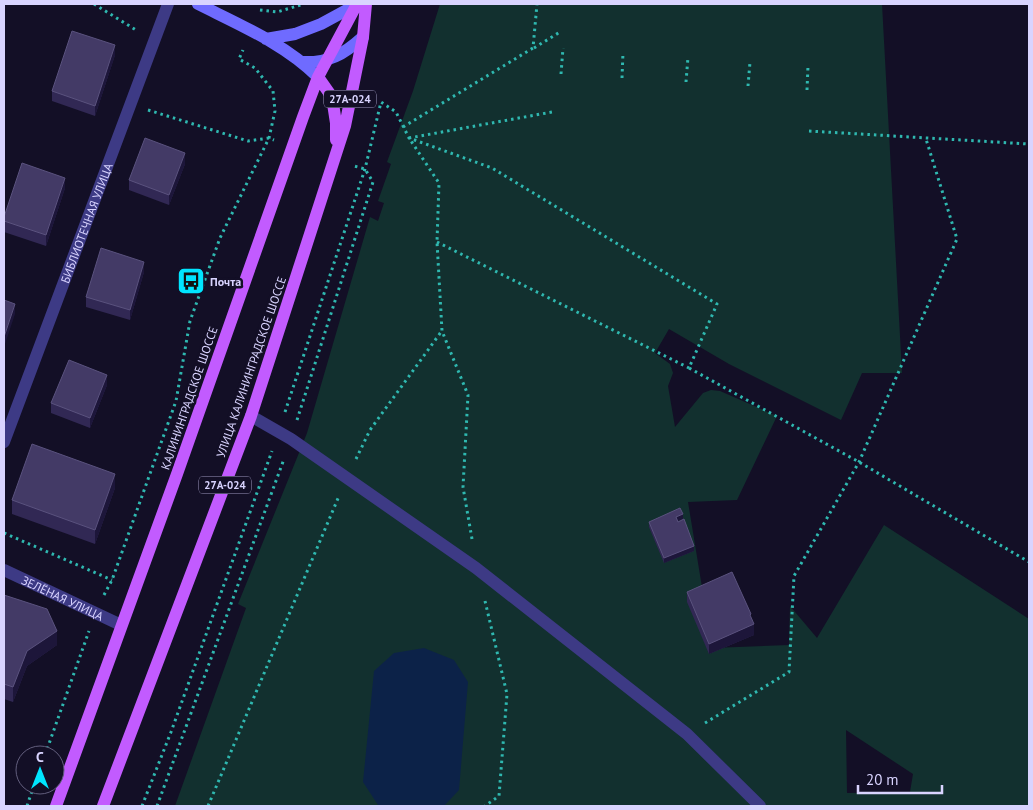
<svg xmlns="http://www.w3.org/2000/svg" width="1033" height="810" font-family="'PT Sans',sans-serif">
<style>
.green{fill:#12302f;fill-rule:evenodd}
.water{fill:#0c2248}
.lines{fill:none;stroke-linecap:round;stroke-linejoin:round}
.path{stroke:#2fb8b0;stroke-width:3;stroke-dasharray:2.5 4;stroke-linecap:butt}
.service{stroke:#3d3a85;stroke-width:12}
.minor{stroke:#3d3a85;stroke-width:12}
.tertiary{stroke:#3d3a85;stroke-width:12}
.secondary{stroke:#6f6bff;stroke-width:12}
.primary{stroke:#c25bff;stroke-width:12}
.wall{fill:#312854}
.shaded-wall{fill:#1d163a}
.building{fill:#433a66;stroke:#5a527e}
.labels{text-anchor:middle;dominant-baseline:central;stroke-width:5;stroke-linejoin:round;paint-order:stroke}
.shield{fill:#130f26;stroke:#9e99be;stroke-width:1}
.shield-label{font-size:11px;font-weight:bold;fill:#d9d4ff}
.street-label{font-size:12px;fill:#d9d4ff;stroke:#130f26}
.poi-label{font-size:12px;font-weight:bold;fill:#d9d4ff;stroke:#130f26;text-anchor:start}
</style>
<rect width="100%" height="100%" fill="#130f26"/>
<path class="green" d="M 440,4 L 882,4 L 902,373 L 862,373 L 841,420 L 729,364 L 669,329 L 655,353 L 670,364 L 673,373 L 668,386 L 675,427 L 703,393 L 711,390 L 720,391 L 777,416 L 737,500 L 688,502 L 712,648 L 789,645 L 790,606 L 817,638 L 884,525 L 1029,619 L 1029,806 L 175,806 L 246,608 L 238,604 L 307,433 L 370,217 L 378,221 L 384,203 L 378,201 L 391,164 L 387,162 L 413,91 ZM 846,730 L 913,774 L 910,792 L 847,793 Z"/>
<path class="water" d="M 424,648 L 454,660 L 468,682 L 459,790 L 444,806 L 381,806 L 378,805 L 363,782 L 374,671 L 394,653 Z"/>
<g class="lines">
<path class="path" d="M 94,4 L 136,30
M 260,10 L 277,12 L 304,4
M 534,48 L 560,32
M 561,74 L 563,48
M 622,78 L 623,52
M 686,82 L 688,57
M 748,86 L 750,62
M 807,90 L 808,66
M 148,110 L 248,141 L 269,138 L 274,140
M 403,127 L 533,48 L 537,4
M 809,131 L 1029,144
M 437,242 L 689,368
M 285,412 L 365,169 L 381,102 L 396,112 L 409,138 L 492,168 L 717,304 L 689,368 L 859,462 L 1029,562
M 297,420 L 373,182 L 365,169 L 354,166
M 356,459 L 370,430 L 441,332
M 4,533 L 112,580
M 472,539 L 463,487 L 468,395 L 442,331 L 437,242 L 439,183 L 409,138 L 552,112
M 104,595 L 112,580 L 176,401 L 190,321 L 220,238 L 269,138 L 275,111 L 273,91 L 255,68 L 239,59 L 243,50
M 485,601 L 507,694 L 499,796 L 485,806
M 705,723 L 789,672 L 794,576 L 859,462 L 957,239 L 926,139
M 45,755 L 89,631
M 27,806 L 34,785
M 142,806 L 171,732 L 272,451
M 157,806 L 284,459
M 208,806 L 339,496"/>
<path class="service" d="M 251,416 L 291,439 L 476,568 L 687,734 L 760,806"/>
<path class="minor" id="s1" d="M 4,442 L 168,4"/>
<path class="tertiary" id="s2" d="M 4,570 L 121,625"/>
<path class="secondary" d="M 198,4 C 240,25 285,44 318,77
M 266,39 L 295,34 L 321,24 L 356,5
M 302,62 C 329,63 343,55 363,37"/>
<path class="primary" d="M 318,77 L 332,97 L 336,123 L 336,140
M 56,806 L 177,474 L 303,117 L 318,77 L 357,4
M 103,806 L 251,416 L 345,126 L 363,37 L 366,4"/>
</g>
<path class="wall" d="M 115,55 L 95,116 L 52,101 L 52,91 Z
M 185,164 L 169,205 L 129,190 L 129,180 Z
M 65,188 L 46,246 L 4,232 L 4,217 Z
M 144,272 L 130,320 L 86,307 L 86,297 Z
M 107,385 L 90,428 L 51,413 L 51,403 Z
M 115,488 L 95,544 L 12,514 L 12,500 Z
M 683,519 L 678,521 L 694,551 L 664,563 L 649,527 L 649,522 Z
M 687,592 L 751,619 L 754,635 L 709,654 L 687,602 Z
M 4,595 L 57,645 L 27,666 L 13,702 L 4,699 Z"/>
<path class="shaded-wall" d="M 115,45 L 115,55 L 95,116 L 95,106 Z
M 185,153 L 185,164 L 169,205 L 169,195 Z
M 65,178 L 65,188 L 46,246 L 46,235 Z
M 144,262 L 144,272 L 130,320 L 130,310 Z
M 15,304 L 15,314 L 4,347 L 4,337 Z
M 107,375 L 107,385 L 90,428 L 90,418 Z
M 115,474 L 115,488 L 95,544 L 95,530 Z
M 683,514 L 683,519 L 676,522 L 676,517 Z
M 694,546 L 694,551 L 664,563 L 664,558 Z
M 754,624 L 754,635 L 709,654 L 709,644 Z
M 57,631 L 57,645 L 27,666 L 13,702 L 13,687 L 27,651 Z"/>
<path class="building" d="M 72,31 L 115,45 L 95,106 L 52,91 Z
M 145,138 L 185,153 L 169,195 L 129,180 Z
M 22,163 L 65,178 L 46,235 L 4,221 L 4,217 Z
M 101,248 L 144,262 L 130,310 L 86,297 Z
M 4,300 L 15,304 L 4,337 Z
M 69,360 L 107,375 L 90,418 L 51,403 Z
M 32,444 L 115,474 L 95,530 L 12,500 Z
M 680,508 L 683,514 L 676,517 L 678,522 L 684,519 L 694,546 L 664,558 L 649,522 Z
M 732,572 L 751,614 L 750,615 L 754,624 L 709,644 L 687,592 Z
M 4,595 L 47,609 L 57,631 L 27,651 L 13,687 L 4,684 Z"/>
<defs>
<g id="bus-square" transform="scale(1.4375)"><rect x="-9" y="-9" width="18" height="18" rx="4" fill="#00e5ff" stroke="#130f26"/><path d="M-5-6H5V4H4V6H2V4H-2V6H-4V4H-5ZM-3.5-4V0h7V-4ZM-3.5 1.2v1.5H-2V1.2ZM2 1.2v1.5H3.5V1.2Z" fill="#111"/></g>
</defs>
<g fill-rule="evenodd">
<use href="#bus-square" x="191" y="281"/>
</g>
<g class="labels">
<g class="shield">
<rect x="324" y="90.5" width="52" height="17" rx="4"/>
<rect x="199" y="476.5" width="52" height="17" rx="4"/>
</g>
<g class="shield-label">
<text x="350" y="99">27А-024</text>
<text x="225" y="485">27А-024</text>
</g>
<g class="street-label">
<text stroke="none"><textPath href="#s1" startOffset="234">БИБЛИОТЕЧНАЯ УЛИЦА</textPath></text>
<text transform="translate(251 367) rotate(-71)">УЛИЦА КАЛИНИНГРАДСКОЕ ШОССЕ</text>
<text transform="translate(189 398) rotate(-71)">КАЛИНИНГРАДСКОЕ ШОССЕ</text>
<text stroke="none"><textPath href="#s2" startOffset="65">ЗЕЛЁНАЯ УЛИЦА</textPath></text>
</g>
<g class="poi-label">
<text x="210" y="281">Почта</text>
</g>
</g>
<rect width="1033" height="810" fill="none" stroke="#d9d4ff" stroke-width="10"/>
<g transform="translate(40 770)"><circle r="24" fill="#130f26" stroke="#625e7d"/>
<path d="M0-4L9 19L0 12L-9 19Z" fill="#00e5ff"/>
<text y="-8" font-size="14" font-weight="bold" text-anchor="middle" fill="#d9d4ff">С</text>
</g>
<path d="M858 785v8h84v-8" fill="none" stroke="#d9d4ff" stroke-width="2.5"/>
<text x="866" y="785" font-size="15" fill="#d9d4ff" stroke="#130f26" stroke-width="4" paint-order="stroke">20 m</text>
</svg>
